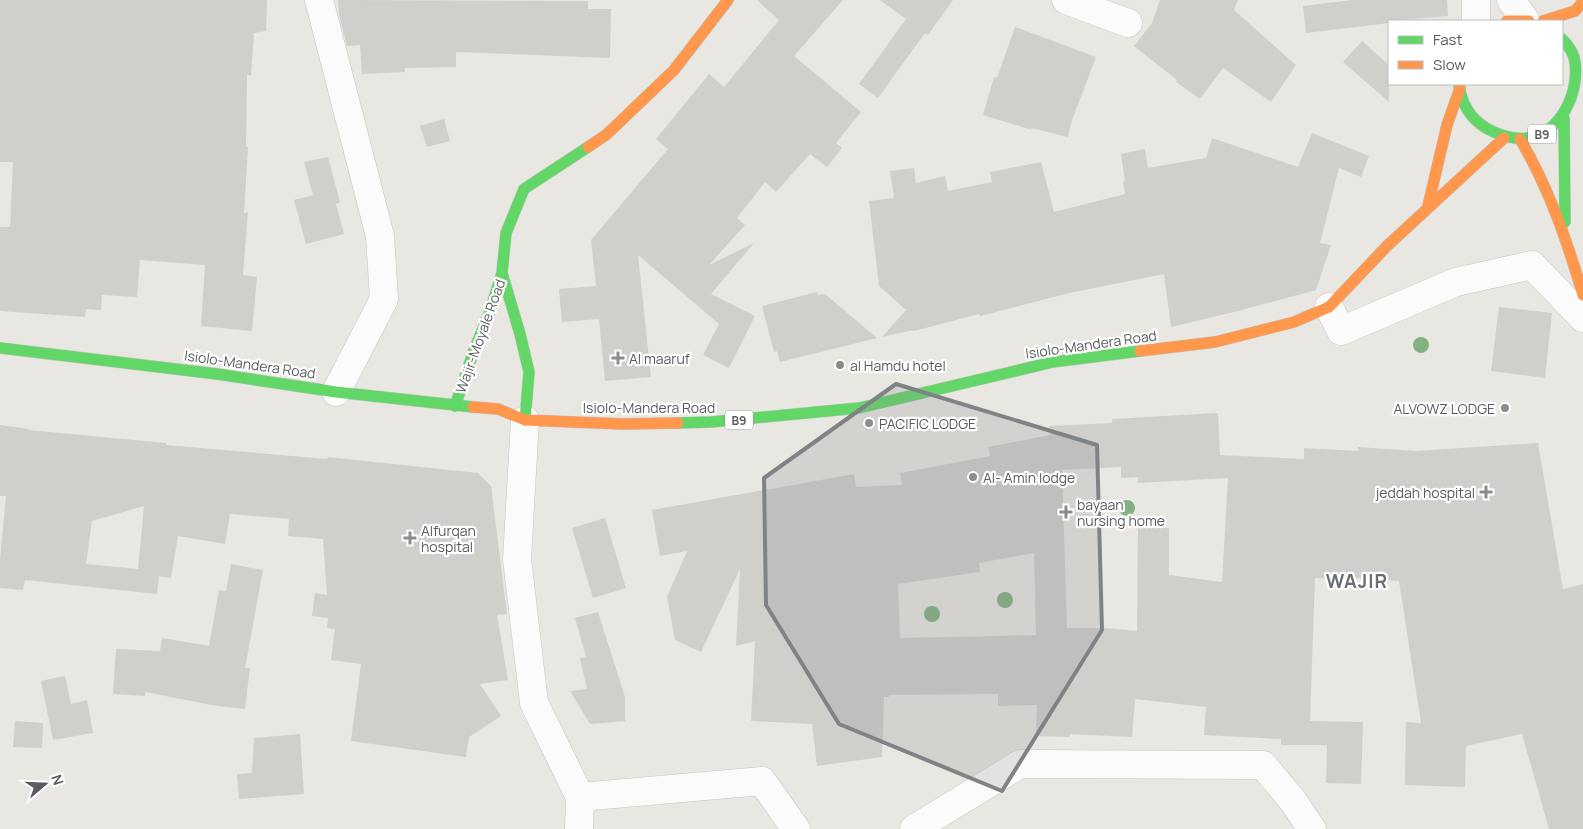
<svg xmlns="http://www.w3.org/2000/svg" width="1583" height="829" font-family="Manrope,sans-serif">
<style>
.building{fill:#d0cfcc;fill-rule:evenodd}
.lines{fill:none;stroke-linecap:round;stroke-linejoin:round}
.street-casing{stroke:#c4c4c3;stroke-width:29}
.fast-casing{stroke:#c5c6c5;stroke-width:12}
.slow-casing{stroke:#c5c6c5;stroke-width:12}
.street{stroke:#fcfbfb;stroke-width:28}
.fast{stroke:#63d668;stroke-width:11}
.slow{stroke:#ff974d;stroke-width:11}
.tree{fill:#84b182}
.marked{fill:#808385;fill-opacity:0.2;stroke:#808385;stroke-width:4;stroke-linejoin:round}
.poi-dot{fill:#8a8d8e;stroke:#fff;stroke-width:2}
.labels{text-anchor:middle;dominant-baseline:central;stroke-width:4.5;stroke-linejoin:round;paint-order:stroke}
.shield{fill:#fff;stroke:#8a8d90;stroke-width:1}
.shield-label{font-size:12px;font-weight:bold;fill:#585c60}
.street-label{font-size:14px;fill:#585c60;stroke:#fff}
.poi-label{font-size:14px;fill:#585c60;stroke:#fff;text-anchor:start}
.district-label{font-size:19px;font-weight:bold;letter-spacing:1px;fill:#696e72;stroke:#fff}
</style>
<rect width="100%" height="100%" fill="#e8e7e2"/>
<path class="building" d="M 0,0 L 267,0 L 266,31 L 254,33 L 251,75 L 247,75 L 246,147 L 248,147 L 244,213 L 248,212 L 243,275 L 257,277 L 252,331 L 201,326 L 205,265 L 140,260 L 137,297 L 102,295 L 101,310 L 86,309 L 85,317 L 0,311 L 0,227 L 10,227 L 13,162 L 0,162 Z
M 338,0 L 588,1 L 588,9 L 611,9 L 610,58 L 456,52 L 456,67 L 405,68 L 405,72 L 362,74 L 360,45 L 347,46 L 339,15 Z
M 757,0 L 843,0 L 794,56 L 861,112 L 836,143 L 842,148 L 827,167 L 810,154 L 776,192 L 765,182 L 737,218 L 745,225 L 709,265 L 754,243 L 711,294 L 755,316 L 729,368 L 703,355 L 719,324 L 638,255 L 651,377 L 605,381 L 599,319 L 562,322 L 559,289 L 596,286 L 591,240 L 668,149 L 656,139 L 709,74 L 724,87 L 779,20 Z
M 880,0 L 953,0 L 928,35 L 925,33 L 878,98 L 859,84 L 906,19 Z
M 1160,0 L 1238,0 L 1234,10 L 1296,65 L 1271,102 L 1223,68 L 1200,99 L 1176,82 L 1177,80 L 1134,46 L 1152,23 Z
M 1352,0 L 1447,0 L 1448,16 L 1389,21 L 1389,23 L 1306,33 L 1303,6 Z
M 1015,27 L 1096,57 L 1071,123 L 1068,137 L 1031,128 L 1032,130 L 983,115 L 994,77 L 997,78 Z
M 1362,41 L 1389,65 L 1389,102 L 1343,62 Z
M 444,119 L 450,141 L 427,147 L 420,126 Z
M 1312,133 L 1369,156 L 1361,177 L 1339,168 L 1320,243 L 1331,245 L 1316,290 L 1238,311 L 1171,327 L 1164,274 L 1069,293 L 980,316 L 979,314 L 914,331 L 914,330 L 882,337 L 906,310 L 879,286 L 869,201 L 894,198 L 890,171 L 914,168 L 916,183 L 945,176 L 948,191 L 992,182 L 990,172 L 1041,162 L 1054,212 L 1125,194 L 1123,182 L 1125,181 L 1121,154 L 1145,149 L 1148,168 L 1206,158 L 1212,138 L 1298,167 Z
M 328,157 L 340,202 L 336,204 L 344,234 L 306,244 L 294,200 L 313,195 L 304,162 Z
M 817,292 L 818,295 L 825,294 L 877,338 L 780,362 L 777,351 L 774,352 L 762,306 Z
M 1499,307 L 1552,313 L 1545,378 L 1491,371 Z
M 1218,413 L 1220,455 L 1304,459 L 1304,448 L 1358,451 L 1358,447 L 1416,451 L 1538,443 L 1563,589 L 1583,584 L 1583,829 L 1549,829 L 1522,734 L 1466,746 L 1465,787 L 1405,785 L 1406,722 L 1421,723 L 1399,581 L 1344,577 L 1344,580 L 1315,578 L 1310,721 L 1363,722 L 1361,784 L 1326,783 L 1327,745 L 1281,745 L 1281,739 L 1204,735 L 1206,707 L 1135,699 L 1132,737 L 1070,734 L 1070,737 L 1036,736 L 1037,705 L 998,706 L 998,694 L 889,695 L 889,697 L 884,697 L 882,757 L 817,766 L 812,724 L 751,721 L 755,641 L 736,646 L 740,569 L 701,652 L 675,640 L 667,597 L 687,551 L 660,556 L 652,510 L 854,474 L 856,487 L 902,485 L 900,473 L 990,456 L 988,447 L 1050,435 L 1049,426 L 1112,423 L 1112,419 ZM 1121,467 L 1121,478 L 1138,477 L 1138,483 L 1228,478 L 1222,582 L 1169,575 L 1169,528 L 1138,528 L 1137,631 L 1106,628 L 1067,628 L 1062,470 ZM 1034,553 L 1036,635 L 900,638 L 898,584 L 980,572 L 979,563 Z
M 0,425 L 29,429 L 28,430 L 166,443 L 166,445 L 327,459 L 328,457 L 478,473 L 491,486 L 507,614 L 497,615 L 508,680 L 480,684 L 501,716 L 469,737 L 466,757 L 351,741 L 361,664 L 331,660 L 335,629 L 327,628 L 328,618 L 312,616 L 315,593 L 327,595 L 323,539 L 288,536 L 289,519 L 230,514 L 225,544 L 178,536 L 171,578 L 159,576 L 157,594 L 25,580 L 23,590 L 0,588 L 0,560 L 6,496 L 0,496 ZM 144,506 L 138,569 L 86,564 L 92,521 Z
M 605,518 L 626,588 L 593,598 L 572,528 Z
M 231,564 L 263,570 L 245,668 L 250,668 L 245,709 L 217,706 L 145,692 L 145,696 L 113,694 L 116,649 L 160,651 L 162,638 L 209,646 L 219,590 L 226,591 Z
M 598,612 L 625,697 L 625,721 L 590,724 L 570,691 L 587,689 L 580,658 L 586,657 L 575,618 Z
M 65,676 L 71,704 L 87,700 L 93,733 L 53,740 L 41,681 Z
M 15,721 L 43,723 L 42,748 L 13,747 Z
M 300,734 L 304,794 L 239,799 L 237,774 L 252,773 L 254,738 Z"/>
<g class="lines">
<g class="street-casing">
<path id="street" d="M 319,0 L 380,236 L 384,299 L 336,392
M 1066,0 L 1128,23
M 1511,0 L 1525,20
M 1476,21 L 1476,0
M 1329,307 L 1341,331 L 1456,282 L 1532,265 L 1583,318
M 525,420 L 517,559 L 534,703 L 580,797 L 579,829
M 580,797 L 762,781 L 796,829
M 914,829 L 1020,764 L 1263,765 L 1293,801 L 1312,829"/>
</g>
<g class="fast-casing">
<path id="fast" d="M 1459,84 C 1461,103 1470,118 1486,128 C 1495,133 1504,137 1515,138 C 1555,143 1580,98 1575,62 C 1574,54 1568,45 1562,39
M 1564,118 L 1565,222
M 502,273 L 520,334 L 529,372 L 525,420
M 0,348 L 217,374 L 336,392 L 473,407
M 455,406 L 473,353 L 489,314 L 502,273 L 506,233 L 524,189 L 588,147
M 678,423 L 711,422 L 859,408 L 1053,362 L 1140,351"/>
</g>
<g class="slow-casing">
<path id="slow" d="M 1507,21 L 1529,21
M 1543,21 L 1575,11 L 1583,2
M 1520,139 C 1549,188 1567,241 1583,295
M 588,147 L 606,135 L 674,70 L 728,0
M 1428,206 L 1447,125 L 1460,88
M 1140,351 L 1215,342 L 1294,322 L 1329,307 L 1387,246 L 1504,138
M 473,407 L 498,409 L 525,420 L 622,424 L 678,423"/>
</g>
<use href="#street" class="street"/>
<use href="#fast" class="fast"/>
<use href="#slow" class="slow"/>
</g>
<g class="tree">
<circle cx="1421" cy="345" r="8"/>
<circle cx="1127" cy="508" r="8"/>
<circle cx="1005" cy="600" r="8"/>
<circle cx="932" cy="614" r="8"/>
</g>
<path class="marked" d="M 896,384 L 1097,445 L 1102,630 L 1002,791 L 839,724 L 766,605 L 764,478 Z"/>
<g class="poi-dot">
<path d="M615.5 350.5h5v5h5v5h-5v5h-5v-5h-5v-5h5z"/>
<circle cx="840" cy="365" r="5"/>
<circle cx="1505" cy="408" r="5"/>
<circle cx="869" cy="423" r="5"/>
<circle cx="973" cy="477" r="5"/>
<path d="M1483.5 484.5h5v5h5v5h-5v5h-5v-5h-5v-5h5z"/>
<path d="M1063.5 504.5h5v5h5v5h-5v5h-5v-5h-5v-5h5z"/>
<path d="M407.5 530.5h5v5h5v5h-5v5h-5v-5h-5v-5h5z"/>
</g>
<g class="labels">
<g class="shield">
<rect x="1528" y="124.5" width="28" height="19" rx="4"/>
<rect x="725" y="410.5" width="28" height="19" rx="4"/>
</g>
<g class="shield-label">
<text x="1542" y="134">B9</text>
<text x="739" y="420">B9</text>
</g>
<g class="street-label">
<text transform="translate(480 336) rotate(-70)">Wajir-Moyale Road</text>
<text transform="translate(1091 344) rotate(-8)">Isiolo-Mandera Road</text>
<text transform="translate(250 364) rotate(8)">Isiolo-Mandera Road</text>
<text x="649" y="407">Isiolo-Mandera Road</text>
</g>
<g class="poi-label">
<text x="629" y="358">Al maaruf</text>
<text x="850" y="365">al Hamdu hotel</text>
<text x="1495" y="408" text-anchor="end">ALVOWZ LODGE</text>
<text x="879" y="423">PACIFIC LODGE</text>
<text x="983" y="477">Al- Amin lodge</text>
<text x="1475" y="492" text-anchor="end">jeddah hospital</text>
<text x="1077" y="504">bayaan<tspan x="1077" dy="16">nursing home</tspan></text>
<text x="421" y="530">Alfurqan<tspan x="421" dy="16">hospital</tspan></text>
</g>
<g class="district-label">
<text x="1357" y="581">WAJIR</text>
</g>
</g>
<rect x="1388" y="20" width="175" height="65" fill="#ffffff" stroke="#bcbebf"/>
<rect x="1398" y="36" width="25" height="8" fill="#63d668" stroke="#bcbebf"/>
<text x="1433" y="45" font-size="15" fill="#585c60">Fast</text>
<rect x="1398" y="61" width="25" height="8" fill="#ff974d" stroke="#bcbebf"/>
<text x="1433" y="70" font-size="15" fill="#585c60">Slow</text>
<g transform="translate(45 784) rotate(71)" stroke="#ffffff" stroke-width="4" paint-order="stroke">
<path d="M0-4L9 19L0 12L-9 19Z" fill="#585c60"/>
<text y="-8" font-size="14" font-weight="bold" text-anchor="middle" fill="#585c60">N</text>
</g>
</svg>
